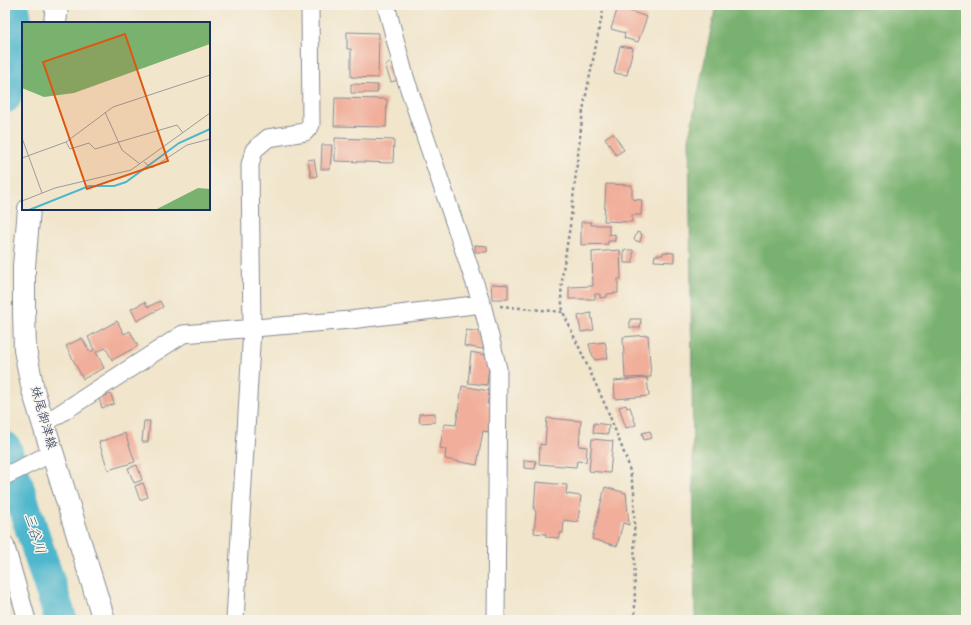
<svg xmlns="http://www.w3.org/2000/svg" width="971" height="625" font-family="'Gochi Hand','Klee One',sans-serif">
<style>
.forest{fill:#79b16f;stroke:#4a7066}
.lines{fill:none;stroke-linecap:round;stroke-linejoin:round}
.river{stroke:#4fb7cd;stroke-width:33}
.building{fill:#f1ae9a}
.street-casing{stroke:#868a94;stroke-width:19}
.primary-casing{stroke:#868a94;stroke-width:24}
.path{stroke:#868a94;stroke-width:2.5;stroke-dasharray:3 3;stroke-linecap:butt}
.street{stroke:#fff;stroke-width:17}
.primary{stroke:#fff;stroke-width:22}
.labels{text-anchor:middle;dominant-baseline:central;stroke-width:3;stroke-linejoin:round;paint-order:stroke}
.street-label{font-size:13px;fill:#1b2f5e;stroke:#f7f3e8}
.water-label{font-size:14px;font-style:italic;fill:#2b587f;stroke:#f7f3e8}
.inset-river{fill:none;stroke:#4fb7cd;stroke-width:2}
.inset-road{fill:none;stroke:#9b9c9f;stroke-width:1}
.view{fill:#de5710;fill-opacity:0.15;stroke:#de5710;stroke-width:2}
.inset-edge{fill:none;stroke:#1b2f5e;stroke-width:2}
</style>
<rect width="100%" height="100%" fill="#f7f3e8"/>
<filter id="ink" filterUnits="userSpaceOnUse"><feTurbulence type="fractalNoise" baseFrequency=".025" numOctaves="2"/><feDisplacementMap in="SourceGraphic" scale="8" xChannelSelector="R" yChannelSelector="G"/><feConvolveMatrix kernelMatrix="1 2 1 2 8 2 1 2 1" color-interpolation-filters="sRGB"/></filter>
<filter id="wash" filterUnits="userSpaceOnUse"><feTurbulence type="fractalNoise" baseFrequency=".012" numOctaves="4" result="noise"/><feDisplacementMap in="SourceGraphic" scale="16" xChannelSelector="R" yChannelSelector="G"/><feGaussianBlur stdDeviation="0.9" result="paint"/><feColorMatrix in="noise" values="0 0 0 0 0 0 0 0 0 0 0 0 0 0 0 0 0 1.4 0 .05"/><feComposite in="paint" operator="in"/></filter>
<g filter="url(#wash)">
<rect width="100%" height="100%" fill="#f1e5cb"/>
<path class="forest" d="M 716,5 L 966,5 L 966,620 L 695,620 L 689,137 Z"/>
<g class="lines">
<path class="river" d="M 5,97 L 12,76 L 16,24 L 13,5
M 5,448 L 61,620"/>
</g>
<g id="blocks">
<path class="building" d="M 618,7 L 647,17 L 638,42 L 624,38 L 625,33 L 611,29 Z
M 347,32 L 379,33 L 378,78 L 351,77 L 351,49 L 347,49 Z
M 620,46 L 633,48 L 627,75 L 614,73 Z
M 392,62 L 398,80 L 391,82 L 385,65 Z
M 351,84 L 378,85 L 377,93 L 351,93 Z
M 335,98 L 387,99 L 386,127 L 334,126 Z
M 613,133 L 624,150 L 616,155 L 605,138 Z
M 335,138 L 394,140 L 393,163 L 335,161 Z
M 322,145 L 332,145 L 330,169 L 321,169 Z
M 314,159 L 317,176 L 311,177 L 308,160 Z
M 606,184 L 632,185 L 632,199 L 642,200 L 641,215 L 632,215 L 632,222 L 604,221 Z
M 581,222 L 591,222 L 591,225 L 609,225 L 609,235 L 615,234 L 615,241 L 608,241 L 608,244 L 581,245 Z
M 637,232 L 642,234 L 640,242 L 634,240 Z
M 475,245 L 487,246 L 487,252 L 475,252 Z
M 620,250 L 621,279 L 618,279 L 618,293 L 607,294 L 607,297 L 600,298 L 600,294 L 595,294 L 595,299 L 569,299 L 569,287 L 593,286 L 592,252 Z
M 624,250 L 633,250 L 633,263 L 624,263 Z
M 663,252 L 674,253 L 674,262 L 654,261 L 655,255 L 663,255 Z
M 491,284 L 508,285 L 508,299 L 492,299 Z
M 160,301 L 163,307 L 137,321 L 131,309 L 145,302 L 148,307 Z
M 591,313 L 594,330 L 581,332 L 578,316 Z
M 630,319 L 641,319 L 640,328 L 630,328 Z
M 117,321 L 124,334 L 130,331 L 138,346 L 112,360 L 106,348 L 96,352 L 104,368 L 83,379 L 66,346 L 82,338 L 90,352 L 94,350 L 88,337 Z
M 466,330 L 485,332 L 483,349 L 464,346 Z
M 648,335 L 651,377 L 625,378 L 623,337 Z
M 605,342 L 608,358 L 595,360 L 591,352 L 589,344 Z
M 471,352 L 490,356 L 487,385 L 468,383 Z
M 647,378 L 649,396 L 615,399 L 614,381 Z
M 462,386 L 490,391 L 487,404 L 493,405 L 491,432 L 483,431 L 477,465 L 445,459 L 446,449 L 440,448 L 444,424 L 456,425 Z
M 111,394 L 114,404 L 102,408 L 99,398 Z
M 626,405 L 627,408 L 630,407 L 636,425 L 626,428 L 619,407 Z
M 435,413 L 435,422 L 420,423 L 419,414 Z
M 547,418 L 581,421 L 579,446 L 587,447 L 586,462 L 577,461 L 576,467 L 539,464 L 540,444 L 545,445 Z
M 144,421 L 150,421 L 148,442 L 142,442 Z
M 594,423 L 609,425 L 608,434 L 593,433 Z
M 650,431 L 652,438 L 644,440 L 642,433 Z
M 125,433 L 135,462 L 108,470 L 99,442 Z
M 592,439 L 613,441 L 610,473 L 589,471 Z
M 524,460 L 536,461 L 535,469 L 524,468 Z
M 137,465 L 142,480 L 134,483 L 128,468 Z
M 536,482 L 567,485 L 566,494 L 581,496 L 578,522 L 564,520 L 563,533 L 560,533 L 560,538 L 546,537 L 546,534 L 534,533 L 536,511 L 534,510 Z
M 143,483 L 148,497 L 140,500 L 135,486 Z
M 605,487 L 626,493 L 629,525 L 623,523 L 617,546 L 592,539 Z"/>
</g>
</g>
<g filter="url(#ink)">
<use href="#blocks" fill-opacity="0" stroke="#868a94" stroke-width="1"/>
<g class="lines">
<g class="street-casing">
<path id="street" d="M 386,5 L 405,77 L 482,304 L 498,369 L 496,620
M 44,424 L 183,334 L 350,320 L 482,304
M 5,476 L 52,453
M 5,544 L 27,620
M 235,620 L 252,328 L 250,165 L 254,150 L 268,138 L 305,132 L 311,125 L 310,5"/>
</g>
<g class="primary-casing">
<path id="primary" d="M 55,23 L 57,5
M 29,209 L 24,266 L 24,311 L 25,350 L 33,390 L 104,620"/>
</g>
<path class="path" d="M 604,5 L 583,110 L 570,226 L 563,270 L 561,295 L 563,312 L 607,409 L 628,463 L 634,490 L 635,620
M 500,306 L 563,312"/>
<use href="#street" class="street"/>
<use href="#primary" class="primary"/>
</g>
</g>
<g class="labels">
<g class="street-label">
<text transform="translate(42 418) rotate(74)">妹尾御津線</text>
</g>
<g class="water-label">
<text transform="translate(33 534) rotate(72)">三谷川</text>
</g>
</g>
<g transform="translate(22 22)">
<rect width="188" height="188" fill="#f1e5cb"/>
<path d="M 0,0 L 188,0 L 188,22 L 52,71 L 22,75 L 0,66 ZM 176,166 L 188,167 L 188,188 L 133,188 Z" fill="#79b16f"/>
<path class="inset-river" d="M 7,188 L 67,164 L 92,164 L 104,160 L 157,121 L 188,107"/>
<path class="inset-road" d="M 83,90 L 100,128 L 118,142M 0,116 L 20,171M 44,120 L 48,127 L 67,121 L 73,127 L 155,103 L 161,111M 0,136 L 44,120 L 91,85 L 188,53M 122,140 L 130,146 L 165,123 L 188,117M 0,179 L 33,166 L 109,148 L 188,91"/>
<path class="view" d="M 103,12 L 146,139 L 65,167 L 21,40 Z"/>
<rect width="188" height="188" class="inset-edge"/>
</g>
<rect width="971" height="625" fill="none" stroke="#f7f3e8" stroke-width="20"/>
</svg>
